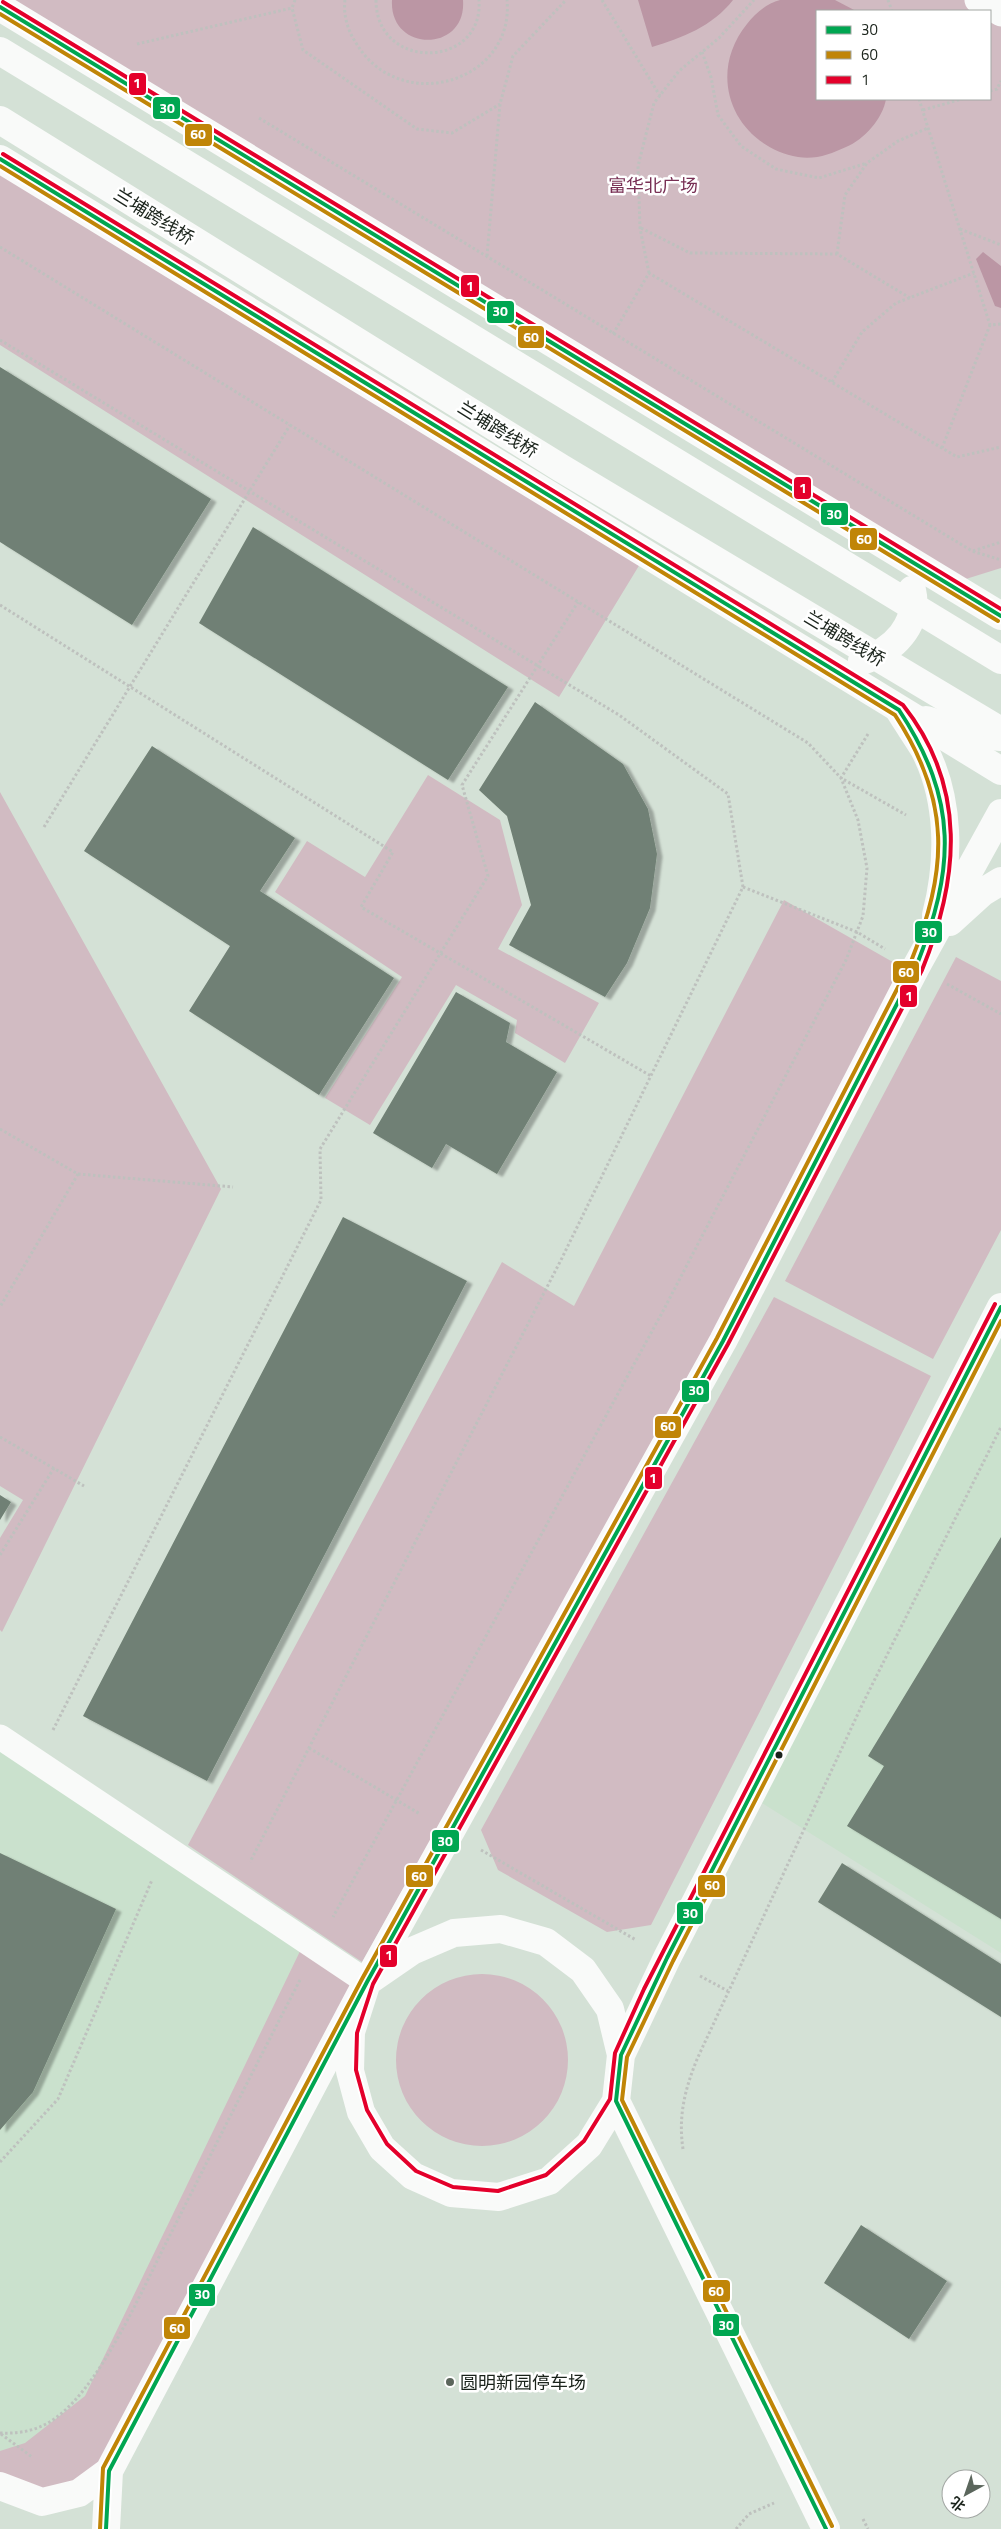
<svg xmlns="http://www.w3.org/2000/svg" width="1001" height="2529" font-family="'Titillium Web','Noto Sans SC',sans-serif">
<style>
.built{fill:#cae1cd}
.green{fill:#d1bbc2;fill-rule:evenodd}
.water{fill:#bb96a4}
.building{fill:#708074;filter:url(#shadow)}
.lines{fill:none;stroke-linecap:round;stroke-linejoin:round}
.path{stroke:#bec1be;stroke-width:3;stroke-dasharray:2.5 2.5;stroke-linecap:butt}
.lane{stroke:#f9faf9;stroke-width:25}
.secondary{stroke:#f9faf9;stroke-width:28}
.primary{stroke:#f9faf9;stroke-width:28}
.bus-1-casing{stroke:#fff;stroke-width:8}
.bus-2-casing{stroke:#fff;stroke-width:8}
.bus-3-casing{stroke:#fff;stroke-width:8}
.bus-1{stroke:#00a651;stroke-width:4}
.bus-2{stroke:#c08507;stroke-width:4}
.bus-3{stroke:#e4002b;stroke-width:4}
.bus-dot{fill:#1a231b;stroke:#fff;stroke-width:2}
.poi-dot{fill:#5b665c;stroke:#fff;stroke-width:2}
.labels{text-anchor:middle;dominant-baseline:central;stroke-width:5;stroke-linejoin:round;paint-order:stroke}
.park-label{font-size:18px;fill:#782f54;stroke:#fff}
.street-label{font-size:18px;fill:#1a231b;stroke:#fff}
.poi-label{font-size:18px;fill:#1a231b;stroke:#fff;text-anchor:start}
.line-badge{stroke:#fff;stroke-width:2}
.badge-label{font-size:14px;text-anchor:middle;font-weight:bold;fill:#fff}
</style>
<defs>
<filter id="shadow"><feDropShadow dx="5.5" dy="3" stdDeviation="1" flood-color="#0004"/></filter>
</defs>
<rect width="100%" height="100%" fill="#d4e1d6"/>
<path class="built" d="M 1001,1309 L 1001,1953 L 751,1796 Z
M 0,1737 L 366,1982 L 109,2471 L 0,2485 Z"/>
<path class="green" d="M 0,0 L 976,0 L 1001,15 L 1001,568 L 953,583 ZM 817,11 L 990,11 L 990,99 L 817,99 Z
M 0,168 L 640,564 L 559,697 L 0,345 Z
M 428,775 L 500,820 L 522,905 L 498,949 L 599,1003 L 565,1063 L 515,1033 L 517,1020 L 456,985 L 370,1125 L 325,1098 L 402,977 L 275,892 L 307,841 L 365,877 Z
M 0,792 L 221,1189 L 2,1632 L 0,1630 L 0,1538 L 23,1500 L 0,1486 Z
M 784,900 L 905,969 L 716,1332 L 362,1962 L 188,1845 L 502,1262 L 574,1306 Z
M 956,957 L 1001,981 L 1001,1230 L 933,1359 L 785,1281 Z
M 774,1297 L 931,1376 L 651,1925 L 607,1932 L 498,1870 L 481,1830 Z
M 303,1945 L 361,1984 L 104,2467 L 41,2498 L 0,2482 L 0,2451 L 25,2443 L 85,2396 Z
M396 2060a86 86 0 1 1 172 0a86 86 0 1 1-172 0Z"/>
<path class="water" d="M 392,0 L 463,0 C 467,53 389,53 392,0 Z
M 638,0 L 733,0 C 713,26 682,38 652,47 Z
M 780,0 L 835,0 L 856,11 L 817,11 L 817,99 L 886,99 C 883,118 864,140 846,147 C 831,154 815,160 798,157 C 734,145 705,76 747,24 C 755,14 767,3 780,0 Z
M 983,252 L 1001,266 L 1001,308 L 995,306 L 976,259 Z"/>
<path class="building" d="M 0,367 L 211,499 L 132,625 L 0,542 Z
M 253,527 L 508,687 L 448,780 L 199,623 Z
M 535,702 L 623,764 L 648,809 L 657,854 L 650,908 L 627,963 L 605,997 L 509,945 L 531,905 L 507,816 L 479,790 Z
M 152,746 L 295,838 L 260,891 L 394,978 L 319,1095 L 189,1011 L 230,946 L 84,851 Z
M 456,992 L 510,1023 L 506,1042 L 557,1072 L 497,1174 L 446,1144 L 432,1168 L 373,1133 Z
M 343,1217 L 467,1281 L 207,1781 L 83,1716 Z
M 0,1495 L 11,1502 L 0,1520 Z
M 1001,1537 L 1001,1919 L 847,1826 L 884,1766 L 868,1756 Z
M 0,1853 L 116,1909 L 33,2092 L 0,2130 Z
M 842,1863 L 1001,1964 L 1001,2017 L 818,1902 Z
M 861,2225 L 947,2281 L 909,2339 L 824,2283 Z"/>
<g class="lines">
<path class="path" d="M 295,0 L 292,8 L 303,50 L 417,129 L 452,133 L 500,104
M 345,0 C 343,15 348,31 356,43 C 400,117 515,82 507,0
M 376,0 C 376,72 484,69 479,0
M 602,0 L 660,96
M 888,0 L 892,11
M 137,44 L 292,8
M 702,52 L 711,77 L 718,115 L 741,146 L 776,169 L 819,178 L 867,163
M 990,91 L 997,89 L 1001,81
M 919,99 L 990,325 L 1001,324
M 923,110 L 962,99
M 259,118 L 972,551 L 1001,560
M 641,228 L 690,253 L 837,254 L 910,298
M 960,229 L 1001,245
M 0,247 L 808,743 L 841,778 L 858,820 L 867,868 L 863,916 L 846,960 L 663,1311 L 333,1917
M 837,254 L 845,195 L 867,163 L 898,141 L 928,128
M 487,256 L 500,104 L 513,56 L 566,0
M 649,273 L 640,228 L 638,166 L 654,103 L 679,71 L 719,38 L 754,0
M 613,334 L 649,273 L 957,457 L 1001,447
M 0,340 L 619,715 L 728,794 L 743,887 L 562,1258 L 250,1862
M 832,382 L 862,332 L 896,303 L 974,273
M 942,448 L 990,325
M 973,551 L 1001,542
M 0,605 L 393,852 L 361,907 L 651,1076
M 868,734 L 841,778 L 906,815
M 44,827 L 290,425
M 743,887 L 857,932 L 885,949
M 947,984 L 1001,1014
M 0,1129 L 78,1174 L 0,1307
M 78,1174 L 233,1187
M 0,1437 L 84,1486
M 0,1555 L 54,1468
M 53,1730 L 321,1200 L 320,1149 L 488,876 L 462,785 L 578,602
M 309,1748 L 420,1814
M 481,1850 L 636,1940
M 700,1976 L 728,1991
M 683,2149 C 678,2116 685,2088 698,2057 L 862,1705 L 1001,1427
M 0,2162 L 58,2099 L 152,1880
M 0,2433 C 21,2434 40,2430 57,2417 C 102,2383 141,2292 167,2241 C 211,2154 255,2067 300,1980
M 1,2434 L 32,2457
M 863,2519 L 868,2529
M 736,2529 L 749,2514 L 774,2503"/>
<path class="lane" d="M 977,0 L 1001,14
M 0,1737 L 367,1982"/>
<path class="secondary" d="M 899,710 C 907,723 916,736 924,749 C 950,799 950,861 936,915
M 926,720 L 978,735 L 1001,737
M 950,922 L 983,892 L 1001,881
M 501,1929 L 546,1942 L 583,1970 L 610,2009 L 621,2055 L 616,2101 L 589,2145 L 549,2181 L 499,2197 L 451,2193 L 413,2176 L 382,2148 L 361,2112 L 350,2071 L 351,2032 L 367,1982 L 412,1951 L 454,1933 Z
M 621,2055 L 667,1958 L 1001,1307
M 616,2101 L 826,2529
M 0,2486 L 42,2502 L 79,2493 L 109,2471
M 106,2529 L 109,2471 L 367,1982 L 723,1341 L 916,967 L 1001,813"/>
<path class="primary" d="M 0,7 L 1001,616
M 0,51 L 1001,660
M 0,120 L 561,468 L 1001,731
M 0,159 L 1001,771
M 862,661 C 893,651 920,625 912,590"/>
<g class="bus-1-casing">
<path id="bus-1" d="M 0,7 L 1001,616
M 0,159 L 899,710 C 959,801 955,868 916,967 L 723,1341 L 367,1982 L 109,2471 L 106,2529
M 826,2529 L 616,2101 L 621,2055 L 667,1958 L 1001,1307"/>
</g>
<g class="bus-2-casing">
<path id="bus-2" d="M 0,14 L 998,621
M 0,166 L 895,715 C 952,802 948,870 910,964 L 717,1338 L 362,1979 L 103,2468 L 100,2529
M 832,2526 L 622,2100 L 627,2057 L 673,1961 L 1001,1321"/>
</g>
<g class="bus-3-casing">
<path id="bus-3" d="M 3,2 L 1001,609
M 3,154 L 903,705 C 968,787 959,879 922,970 L 728,1344 L 373,1984 L 357,2033 L 356,2070 L 367,2110 L 387,2144 L 416,2171 L 453,2187 L 498,2191 L 546,2175 L 584,2141 L 610,2099 L 615,2053 L 644,1989 L 995,1304"/>
</g>
<use href="#bus-1" class="bus-1"/>
<use href="#bus-2" class="bus-2"/>
<use href="#bus-3" class="bus-3"/>
</g>
<circle class="bus-dot" cx="779" cy="1755" r="4.5"/>
<circle class="poi-dot" cx="450" cy="2382" r="5"/>
<g class="labels">
<g class="park-label">
<text x="653" y="185">富华北广场</text>
</g>
<g class="street-label">
<text transform="translate(154 216) rotate(32)">兰埔跨线桥</text>
<text transform="translate(498 429) rotate(32)">兰埔跨线桥</text>
<text transform="translate(845 638) rotate(31)">兰埔跨线桥</text>
</g>
<g class="poi-label">
<text x="460" y="2382">圆明新园停车场</text>
</g>
</g>
<g class="line-badge">
<rect x="128" y="72" width="19" height="24" rx="5" fill="#e4002b"/>
<rect x="152" y="96" width="29" height="24" rx="5" fill="#00a651"/>
<rect x="184" y="123" width="29" height="24" rx="5" fill="#c08507"/>
<rect x="460" y="274" width="20" height="24" rx="5" fill="#e4002b"/>
<rect x="486" y="300" width="29" height="24" rx="5" fill="#00a651"/>
<rect x="517" y="325" width="28" height="24" rx="5" fill="#c08507"/>
<rect x="793" y="476" width="19" height="24" rx="5" fill="#e4002b"/>
<rect x="820" y="502" width="29" height="24" rx="5" fill="#00a651"/>
<rect x="849" y="527" width="29" height="24" rx="5" fill="#c08507"/>
<rect x="914" y="920" width="29" height="24" rx="5" fill="#00a651"/>
<rect x="892" y="960" width="28" height="24" rx="5" fill="#c08507"/>
<rect x="899" y="984" width="19" height="24" rx="5" fill="#e4002b"/>
<rect x="681" y="1379" width="29" height="24" rx="5" fill="#00a651"/>
<rect x="654" y="1415" width="28" height="24" rx="5" fill="#c08507"/>
<rect x="644" y="1466" width="19" height="24" rx="5" fill="#e4002b"/>
<rect x="431" y="1829" width="29" height="24" rx="5" fill="#00a651"/>
<rect x="405" y="1864" width="29" height="24" rx="5" fill="#c08507"/>
<rect x="697" y="1874" width="29" height="24" rx="5" fill="#c08507"/>
<rect x="676" y="1901" width="28" height="24" rx="5" fill="#00a651"/>
<rect x="379" y="1944" width="19" height="24" rx="5" fill="#e4002b"/>
<rect x="702" y="2279" width="29" height="24" rx="5" fill="#c08507"/>
<rect x="188" y="2283" width="28" height="24" rx="5" fill="#00a651"/>
<rect x="712" y="2313" width="28" height="24" rx="5" fill="#00a651"/>
<rect x="163" y="2316" width="28" height="24" rx="5" fill="#c08507"/>
</g>
<g class="badge-label">
<text x="137" y="88">1</text>
<text x="167" y="113">30</text>
<text x="198" y="139">60</text>
<text x="470" y="291">1</text>
<text x="500" y="316">30</text>
<text x="531" y="342">60</text>
<text x="803" y="493">1</text>
<text x="834" y="519">30</text>
<text x="864" y="544">60</text>
<text x="929" y="937">30</text>
<text x="906" y="977">60</text>
<text x="909" y="1001">1</text>
<text x="696" y="1395">30</text>
<text x="668" y="1431">60</text>
<text x="653" y="1483">1</text>
<text x="445" y="1846">30</text>
<text x="419" y="1881">60</text>
<text x="712" y="1890">60</text>
<text x="690" y="1918">30</text>
<text x="389" y="1960">1</text>
<text x="716" y="2296">60</text>
<text x="202" y="2299">30</text>
<text x="726" y="2330">30</text>
<text x="177" y="2333">60</text>
</g>
<rect x="816" y="10" width="175" height="90" fill="#ffffff" stroke="#a3a7a4"/>
<rect x="826" y="26" width="25" height="8" fill="#00a651" stroke="#a3a7a4"/>
<text x="861" y="35" font-size="15" fill="#1a231b">30</text>
<rect x="826" y="51" width="25" height="8" fill="#c08507" stroke="#a3a7a4"/>
<text x="861" y="60" font-size="15" fill="#1a231b">60</text>
<rect x="826" y="76" width="25" height="8" fill="#e4002b" stroke="#a3a7a4"/>
<text x="861" y="85" font-size="15" fill="#1a231b">1</text>
<g transform="translate(966 2494) rotate(220)"><circle r="24" fill="#ffffff" stroke="#a3a7a4"/>
<path d="M0-4L9 19L0 12L-9 19Z" fill="#5b665c"/>
<text y="-8" font-size="14" font-weight="bold" text-anchor="middle" fill="#1a231b">北</text>
</g>
</svg>
